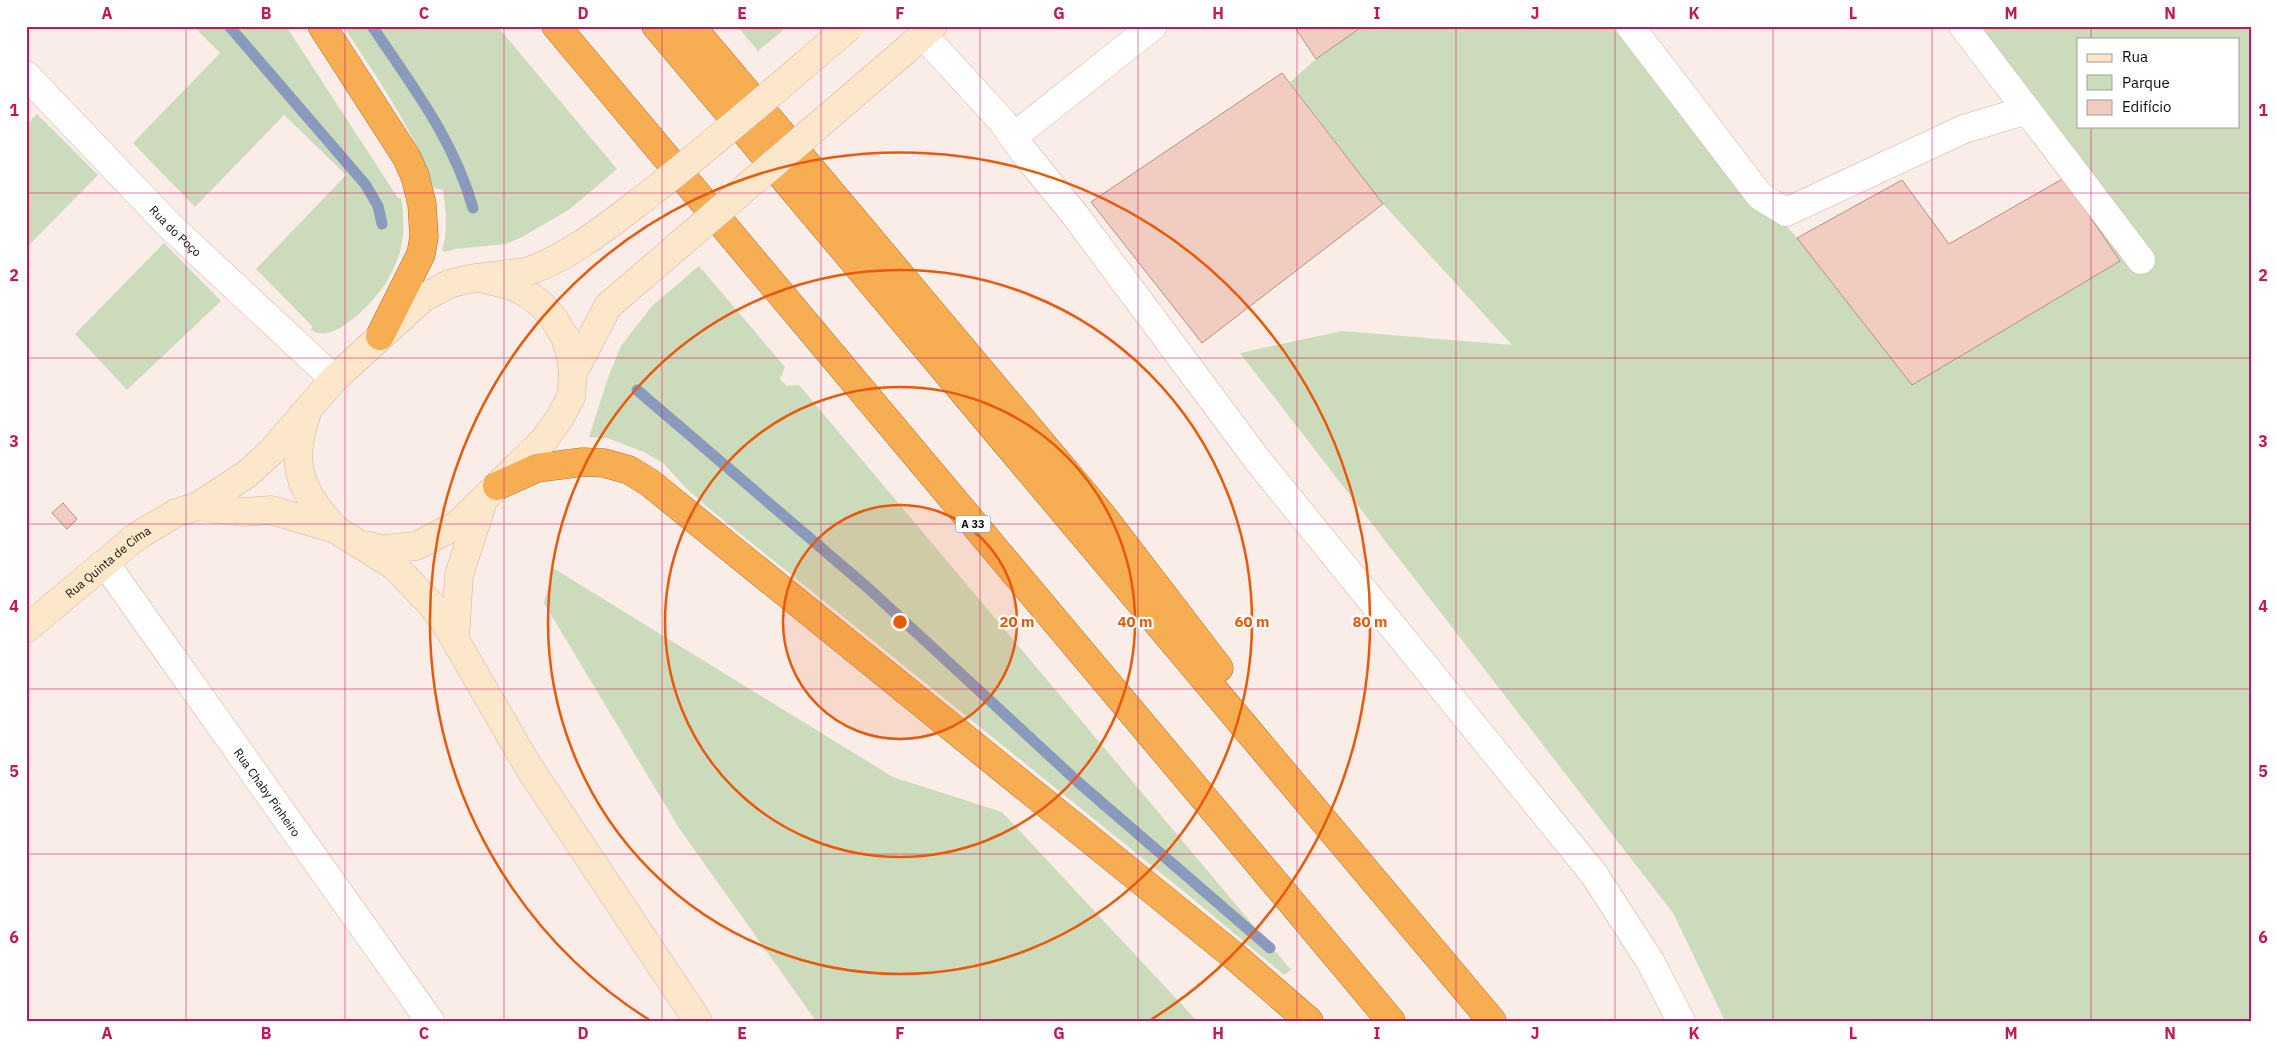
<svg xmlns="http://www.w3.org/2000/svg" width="2277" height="1047" font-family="'IBM Plex Sans',sans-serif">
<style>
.green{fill:#cddbbd;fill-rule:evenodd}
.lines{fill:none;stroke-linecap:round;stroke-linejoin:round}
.stream{stroke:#899abd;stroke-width:11}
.building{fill:#f1cdc1;stroke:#b29185}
.street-casing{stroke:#d4b2a3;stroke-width:29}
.secondary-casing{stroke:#d4b2a3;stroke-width:29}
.highway-casing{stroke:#a87537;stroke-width:29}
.street{stroke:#fff;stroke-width:28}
.secondary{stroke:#fde7cb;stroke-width:28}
.highway{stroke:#f7ae52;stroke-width:28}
.secondary-bridge-casing{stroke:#d4b2a3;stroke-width:29;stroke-linecap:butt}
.secondary-bridge{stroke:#fde7cb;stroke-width:28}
.grid{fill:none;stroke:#c2185b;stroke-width:1;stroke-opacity:0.55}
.ring{fill:none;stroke:#e8590c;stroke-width:2.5}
.labels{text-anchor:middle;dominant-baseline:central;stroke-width:4.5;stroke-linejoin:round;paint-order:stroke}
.shield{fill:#fff;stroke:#5a5450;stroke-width:1}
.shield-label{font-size:11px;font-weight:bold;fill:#140a05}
.street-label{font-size:12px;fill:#140a05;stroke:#fff}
.centre{fill:#e8590c;stroke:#fff;stroke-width:2.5}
.ring-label{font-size:15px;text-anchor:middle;font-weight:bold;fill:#e8590c;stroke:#fff;stroke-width:4.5;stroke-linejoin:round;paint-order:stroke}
.neatline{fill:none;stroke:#c2185b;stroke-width:2}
.grid-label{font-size:16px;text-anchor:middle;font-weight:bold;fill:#c2185b}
</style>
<rect width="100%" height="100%" fill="#faece6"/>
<path class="green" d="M 193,26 L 286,26 L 398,198 L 401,198 C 404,217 405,236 399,255 C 396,264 391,274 386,283 C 374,301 334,346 311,330 L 312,326 L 256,269 L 346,175 L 284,115 L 195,207 L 133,143 L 220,53 Z
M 343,26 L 497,26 L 617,169 L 570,209 L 522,237 L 506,244 L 455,249 L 444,252 L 442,250 C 448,231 446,210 443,190 L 434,188 C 414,130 377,77 343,26 Z
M 737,26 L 788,26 L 758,51 Z
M 1363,26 L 1611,26 L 1797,238 L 1912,385 L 2120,261 L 1955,26 L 2251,26 L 2251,1021 L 1725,1021 L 1673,913 L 1240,353 L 1342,331 L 1512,345 L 1383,204 L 1290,82 L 1316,59 ZM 2078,39 L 2238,39 L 2238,126 L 2078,126 Z
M 37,114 L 98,175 L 26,248 L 26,125 Z
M 164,243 L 221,301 L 127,390 L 75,334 Z
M 699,266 L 785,367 L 780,379 L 787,386 L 799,385 L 1291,970 L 1284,975 L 1187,894 L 712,511 L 687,489 L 663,463 L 644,452 L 607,438 L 589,437 L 609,375 L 621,346 L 652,306 Z
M 553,568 L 893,777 L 1002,812 L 1197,1021 L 816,1021 L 679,828 L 544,603 Z"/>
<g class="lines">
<path class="stream" d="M 229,26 L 365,184 L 378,206 L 382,224
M 372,26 C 412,86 453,138 473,208
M 637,390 L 868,588 L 1078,782 L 1270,948"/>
</g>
<path class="building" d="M 1294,26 L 1363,26 L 1316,59 Z
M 1282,73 L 1383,204 L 1202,343 L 1091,202 Z
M 2064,178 L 2120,261 L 1912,385 L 1797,238 L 1902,180 L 1949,244 Z
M 63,503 L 77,519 L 67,529 L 52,513 Z"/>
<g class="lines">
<g class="street-casing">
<g id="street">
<path d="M 1630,26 L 1760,196 L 1786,212 L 1964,129 L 2027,110"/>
<path d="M 1963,26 L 2141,260"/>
<path d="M 923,35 L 1002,121 L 1023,151 L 1075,215 L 1259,462 L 1593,873 L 1650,961 L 1681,1021"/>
<path id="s1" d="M 26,75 L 170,226 L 334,379"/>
<path d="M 1013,137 L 1153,26"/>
<path id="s2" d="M 105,563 L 430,1021"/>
</g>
</g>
<g class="secondary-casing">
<g id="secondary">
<path d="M 906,50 L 933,26"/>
<path d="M 573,373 L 608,306"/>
<path d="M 306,416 C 303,423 302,431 300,439 C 292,476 311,503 335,529"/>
<path d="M 198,506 L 243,512 L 271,510 L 335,529 L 359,544 L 383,549 L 416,546 L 457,525 L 544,440 L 559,419 L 571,397 L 573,373 L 571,357 L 565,337 L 554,319 L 543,306 L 528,294 L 512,286 L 488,280"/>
<path d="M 364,547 L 394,566 L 430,603 L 447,626 L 528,766 L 698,1021"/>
<path id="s3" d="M 26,629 L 137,536 L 176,513 L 198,506 L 247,474 L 271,452 L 334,379 L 423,298 L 449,284 L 469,279 L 526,272"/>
<path d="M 455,639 L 459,575 L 482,504"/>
</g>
</g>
<g class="highway-casing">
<path id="highway" d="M 322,26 L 407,158 L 415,176 L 422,204 L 424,237 L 421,254 L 380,336
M 556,26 L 1391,1021
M 656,26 L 1492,1021
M 691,26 L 1101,514 L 1219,668
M 497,486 L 537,468 L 583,462 L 604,463 L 629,470 L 650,483 L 1234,956 L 1309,1021"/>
</g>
<use href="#street" class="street"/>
<use href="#secondary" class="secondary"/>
<use href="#highway" class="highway"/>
<g class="secondary-bridge-casing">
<path id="secondary-bridge" d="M 526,272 C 572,256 610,224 648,195 C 717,141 783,83 850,26
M 608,306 L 906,50"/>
</g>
<use href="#secondary-bridge" class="secondary-bridge"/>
</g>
<path class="grid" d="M 186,26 L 186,1021M 345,26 L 345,1021M 504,26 L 504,1021M 662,26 L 662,1021M 821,26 L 821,1021M 980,26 L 980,1021M 1138,26 L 1138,1021M 1297,26 L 1297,1021M 1456,26 L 1456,1021M 1615,26 L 1615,1021M 1773,26 L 1773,1021M 1932,26 L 1932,1021M 2091,26 L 2091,39M 2091,126 L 2091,1021M 26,193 L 2251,193M 26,358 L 2251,358M 26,524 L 2251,524M 26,689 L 2251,689M 26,854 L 2251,854"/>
<circle cx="900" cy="622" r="117" fill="#e8590c" fill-opacity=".12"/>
<g class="ring">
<circle cx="900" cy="622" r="117"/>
<circle cx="900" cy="622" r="235"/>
<circle cx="900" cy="622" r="352"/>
<path d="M651 1021A470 470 0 1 1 1149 1021"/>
</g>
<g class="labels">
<rect class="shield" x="955.5" y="515.5" width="35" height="17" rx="4"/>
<g class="shield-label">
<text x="973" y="524">A 33</text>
</g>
<g class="street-label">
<text stroke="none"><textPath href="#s1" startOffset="216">Rua do Poço</textPath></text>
<text stroke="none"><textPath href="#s3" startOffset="106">Rua Quinta de Cima</textPath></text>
<text stroke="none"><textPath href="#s2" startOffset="281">Rua Chaby Pinheiro</textPath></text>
</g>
</g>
<circle cx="900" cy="622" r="8" class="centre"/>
<g class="ring-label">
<text x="1017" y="627">20 m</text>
<text x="1135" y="627">40 m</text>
<text x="1252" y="627">60 m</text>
<text x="1370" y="627">80 m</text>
</g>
<rect width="2277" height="1047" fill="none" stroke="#ffffff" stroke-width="55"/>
<rect x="2077" y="38" width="162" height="90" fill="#ffffff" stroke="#a19d9b"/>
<rect x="2087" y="54" width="25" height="8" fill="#fde7cb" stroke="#a19d9b"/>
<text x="2122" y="62" font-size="15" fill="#140a05">Rua</text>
<rect x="2087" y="75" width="25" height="15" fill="#cddbbd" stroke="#a19d9b"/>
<text x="2122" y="88" font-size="15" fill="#140a05">Parque</text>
<rect x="2087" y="100" width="25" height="15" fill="#f1cdc1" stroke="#a19d9b"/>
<text x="2122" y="112" font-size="15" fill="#140a05">Edifício</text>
<rect x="28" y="28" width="2222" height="992" class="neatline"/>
<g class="grid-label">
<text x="107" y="19">A</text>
<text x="266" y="19">B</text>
<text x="424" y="19">C</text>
<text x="583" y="19">D</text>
<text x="742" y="19">E</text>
<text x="900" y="19">F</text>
<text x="1059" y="19">G</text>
<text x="1218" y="19">H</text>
<text x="1377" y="19">I</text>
<text x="1535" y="19">J</text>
<text x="1694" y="19">K</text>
<text x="1853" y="19">L</text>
<text x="2011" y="19">M</text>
<text x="2170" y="19">N</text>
<text x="14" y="116">1</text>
<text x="2263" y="116">1</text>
<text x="14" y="281">2</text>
<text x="2263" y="281">2</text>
<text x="14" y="447">3</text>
<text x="2263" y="447">3</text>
<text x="14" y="612">4</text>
<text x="2263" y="612">4</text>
<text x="14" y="777">5</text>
<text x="2263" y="777">5</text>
<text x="14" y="943">6</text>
<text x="2263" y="943">6</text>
<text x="107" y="1039">A</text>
<text x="266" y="1039">B</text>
<text x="424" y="1039">C</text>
<text x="583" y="1039">D</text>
<text x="742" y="1039">E</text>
<text x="900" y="1039">F</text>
<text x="1059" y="1039">G</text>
<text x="1218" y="1039">H</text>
<text x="1377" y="1039">I</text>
<text x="1535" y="1039">J</text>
<text x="1694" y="1039">K</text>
<text x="1853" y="1039">L</text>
<text x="2011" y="1039">M</text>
<text x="2170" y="1039">N</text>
</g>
</svg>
